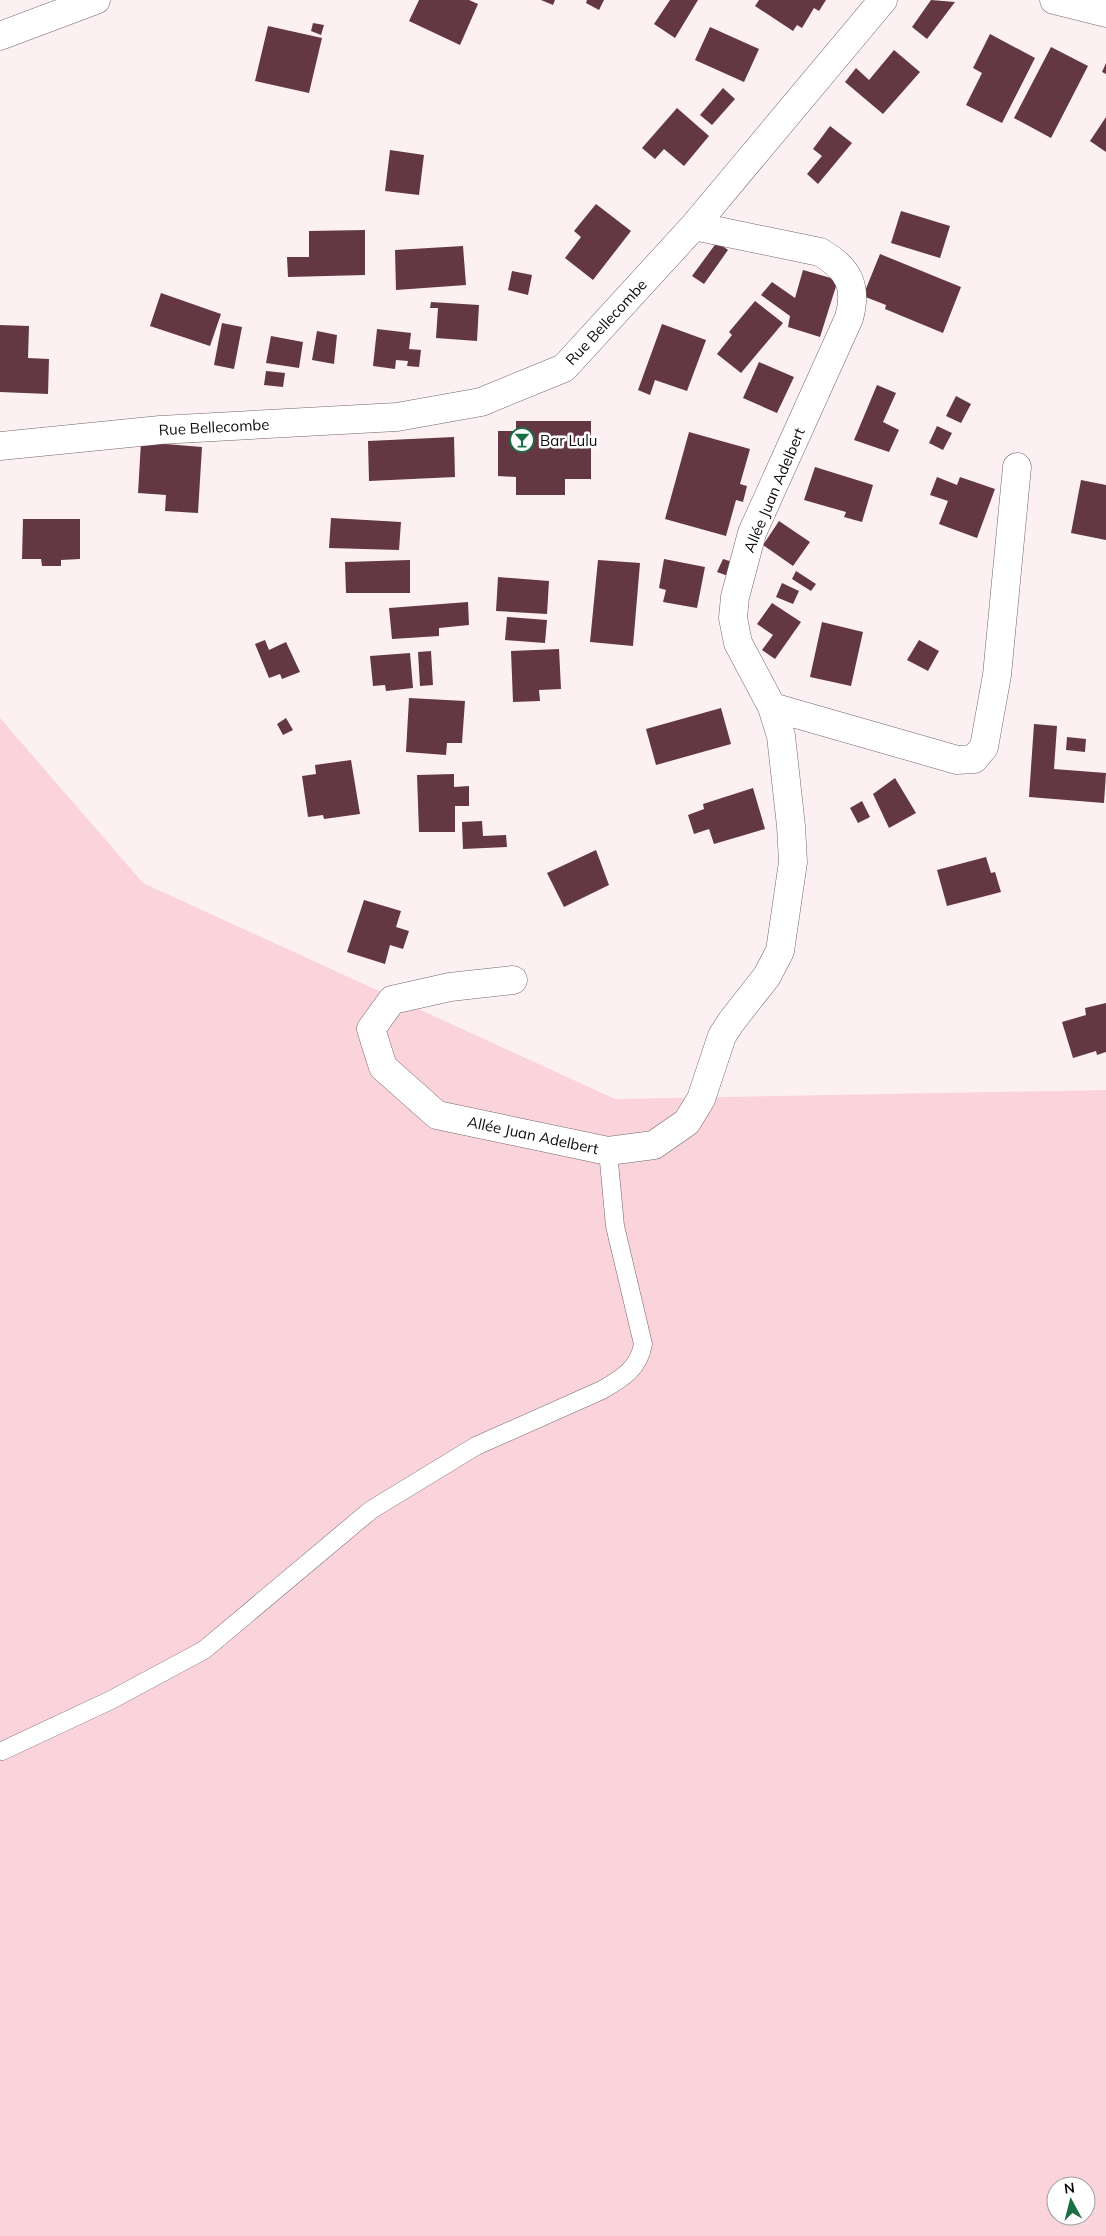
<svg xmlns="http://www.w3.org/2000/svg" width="1106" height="2236" font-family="Mulish,sans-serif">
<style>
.green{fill:#fbd4db;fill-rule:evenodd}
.building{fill:#633842}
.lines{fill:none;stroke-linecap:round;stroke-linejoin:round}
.service-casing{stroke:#736568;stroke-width:19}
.minor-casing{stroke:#736568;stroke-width:29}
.service{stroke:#fff;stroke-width:18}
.minor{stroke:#fff;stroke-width:28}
.labels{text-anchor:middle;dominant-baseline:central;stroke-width:5;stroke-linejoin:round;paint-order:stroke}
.street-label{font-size:15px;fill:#0f0a0b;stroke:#fff}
.poi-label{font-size:15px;fill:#0f0a0b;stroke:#fff;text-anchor:start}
</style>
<rect width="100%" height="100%" fill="#fdf0f2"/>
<path class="green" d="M 0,718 L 143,883 L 615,1099 L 1106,1090 L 1106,2236 L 0,2236 ZM 1056,2186 L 1086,2186 L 1086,2216 L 1056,2216 Z"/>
<path class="building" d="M 419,0 L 469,0 L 478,4 L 460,45 L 409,21 Z
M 541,0 L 555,0 L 553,5 Z
M 587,0 L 604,0 L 599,10 L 586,3 Z
M 670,0 L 698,0 L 675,38 L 654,24 Z
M 759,0 L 826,0 L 819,11 L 814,8 L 802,28 L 797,25 L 793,31 L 755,6 Z
M 931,0 L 955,2 L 927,39 L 912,27 Z
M 313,23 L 324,25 L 321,35 L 311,31 Z
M 268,26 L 322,38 L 309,93 L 255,81 Z
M 710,27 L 759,49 L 744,82 L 695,60 Z
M 990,34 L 1035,58 L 1002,123 L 966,105 L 982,73 L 973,68 Z
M 1051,47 L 1088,66 L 1051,138 L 1014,118 Z
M 894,50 L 920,72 L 883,114 L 845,82 L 856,68 L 869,80 Z
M 1106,63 L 1106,74 L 1102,72 Z
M 723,88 L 735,99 L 712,125 L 700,115 Z
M 677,108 L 709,136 L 684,166 L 664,149 L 655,159 L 642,148 Z
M 1106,117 L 1106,152 L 1090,141 Z
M 830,126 L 852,143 L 818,184 L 807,174 L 822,156 L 813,149 Z
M 390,150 L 424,155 L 419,195 L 385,191 Z
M 596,204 L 631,231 L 593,280 L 565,258 L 581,237 L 574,231 Z
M 901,211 L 950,226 L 940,258 L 891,243 Z
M 365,230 L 365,275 L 288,277 L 287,257 L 309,257 L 309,231 Z
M 717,242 L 728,250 L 704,284 L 692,276 Z
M 463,246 L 466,285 L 396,290 L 395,250 Z
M 880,254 L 961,287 L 943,333 L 885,309 L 886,305 L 863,296 Z
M 803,270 L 838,280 L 820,337 L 788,327 L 790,316 L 761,295 L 772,282 L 795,298 Z
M 512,271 L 532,275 L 528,295 L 508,290 Z
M 161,293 L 221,314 L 210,346 L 150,326 Z
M 755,301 L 783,323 L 741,373 L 717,354 L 732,335 L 729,332 Z
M 431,302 L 479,305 L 477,341 L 436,338 L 438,308 L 430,308 Z
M 222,323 L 242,327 L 234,369 L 214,365 Z
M 662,324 L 706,340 L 687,391 L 655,380 L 650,395 L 638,390 Z
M 0,325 L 29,326 L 28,358 L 49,359 L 48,394 L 0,392 Z
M 377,329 L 411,333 L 409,349 L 421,350 L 419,367 L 407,366 L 408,361 L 396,360 L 395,369 L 373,366 Z
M 317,331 L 337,335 L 334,364 L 312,360 Z
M 271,336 L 303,342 L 299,368 L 266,363 Z
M 759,362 L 794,377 L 777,413 L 743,398 Z
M 266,371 L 285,373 L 283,387 L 264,385 Z
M 877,385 L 896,393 L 883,422 L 899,430 L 889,452 L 854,440 Z
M 956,396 L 971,404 L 961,423 L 946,416 Z
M 516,421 L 591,421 L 591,479 L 565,479 L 565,495 L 516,495 L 516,477 L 498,476 L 498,431 L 516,431 Z
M 937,426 L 952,433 L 943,450 L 929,443 Z
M 689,432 L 750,449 L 740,484 L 747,486 L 743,502 L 736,500 L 726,536 L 665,519 Z
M 454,437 L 455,477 L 369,481 L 368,441 Z
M 141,442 L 202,447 L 198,513 L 165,511 L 166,495 L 138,493 Z
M 815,467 L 873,485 L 862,522 L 844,517 L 846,512 L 804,500 Z
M 937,477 L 957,485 L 960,477 L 995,489 L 977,538 L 939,524 L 948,501 L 930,495 Z
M 1081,480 L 1106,485 L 1106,540 L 1071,533 Z
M 331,518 L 401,522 L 399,550 L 329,548 Z
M 23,519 L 80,519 L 80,559 L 61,560 L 61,566 L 42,566 L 41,559 L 22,559 Z
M 779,521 L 810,542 L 793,566 L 763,545 Z
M 664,559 L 705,567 L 697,608 L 663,602 L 666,590 L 659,588 Z
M 723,559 L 736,563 L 731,577 L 717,572 Z
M 410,560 L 410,593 L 346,593 L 345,562 Z
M 598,560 L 640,563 L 633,646 L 590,642 Z
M 796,571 L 816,584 L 811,591 L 792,579 Z
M 498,577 L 549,581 L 547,614 L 496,611 Z
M 782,583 L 799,591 L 793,604 L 776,597 Z
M 468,602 L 469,625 L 439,628 L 439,636 L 392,639 L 389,608 Z
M 772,603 L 801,622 L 775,659 L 762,650 L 773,635 L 757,624 Z
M 507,617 L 547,620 L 545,643 L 505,640 Z
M 822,622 L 863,632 L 851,686 L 810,677 Z
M 265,640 L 269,650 L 286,642 L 300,672 L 282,679 L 280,674 L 269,678 L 255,644 Z
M 919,640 L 939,651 L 928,671 L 907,660 Z
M 559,649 L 561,689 L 539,690 L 540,701 L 513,702 L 511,651 Z
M 431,651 L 433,685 L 420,686 L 418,652 Z
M 410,653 L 413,688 L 386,691 L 385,685 L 373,686 L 370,656 Z
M 409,698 L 465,701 L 462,743 L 447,743 L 446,755 L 406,752 Z
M 721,708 L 731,744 L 656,765 L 646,729 Z
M 286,718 L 293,730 L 283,735 L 277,724 Z
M 1034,724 L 1057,726 L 1054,769 L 1106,773 L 1104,803 L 1029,797 Z
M 1067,737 L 1086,739 L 1085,752 L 1066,750 Z
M 351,760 L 360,814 L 324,819 L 323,815 L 308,817 L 302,776 L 316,774 L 315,765 Z
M 454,774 L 454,787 L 469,786 L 469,806 L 455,806 L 455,832 L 419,832 L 417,775 Z
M 895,778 L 916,813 L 889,828 L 873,794 Z
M 753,788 L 765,829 L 714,844 L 709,829 L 694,834 L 688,815 L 704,809 L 703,804 Z
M 862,801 L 870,817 L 858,823 L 850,808 Z
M 482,821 L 483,836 L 506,835 L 507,847 L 463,849 L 462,822 Z
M 596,850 L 609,885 L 564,907 L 547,873 Z
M 986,857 L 991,873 L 995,872 L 1001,892 L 947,906 L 937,870 Z
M 364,900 L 401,911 L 396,927 L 409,931 L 403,949 L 390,945 L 385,964 L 347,952 Z
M 1106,1003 L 1106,1052 L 1097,1055 L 1096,1051 L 1073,1058 L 1062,1022 L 1086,1015 L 1085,1008 Z"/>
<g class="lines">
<g class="service-casing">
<path id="service" d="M 2,1751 L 111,1700 L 204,1650 L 371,1510 L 476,1446 L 602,1390 C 623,1378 639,1368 643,1344 L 615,1226 L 608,1151"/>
</g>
<g class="minor-casing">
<path id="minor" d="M 1054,0 L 1106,13
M 0,36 L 96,0
M 0,446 L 160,430 L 397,417 L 481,402 L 564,368 L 694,226 L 883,0
M 772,707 L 957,760 L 974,759 L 984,747 L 997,675 L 1017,467
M 513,980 L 450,987 L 392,1000 L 371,1029 L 383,1067 L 437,1115 L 608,1151 L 654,1145 L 687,1122 L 701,1099 L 722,1036 L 731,1022 L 767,976 L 780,951 L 793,862 L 791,826 L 781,736 L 772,707 L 738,643 L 733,618 L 735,597 L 752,533 L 849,318 C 858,286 848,268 820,252 L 694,226"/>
</g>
<use href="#service" class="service"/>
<use href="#minor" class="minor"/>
</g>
<defs>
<g id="bar-ring" transform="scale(1.25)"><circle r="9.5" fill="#fff" stroke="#1a7043" stroke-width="1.5"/><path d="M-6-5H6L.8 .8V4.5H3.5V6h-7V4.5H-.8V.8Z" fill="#1a7043"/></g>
</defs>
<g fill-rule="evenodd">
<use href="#bar-ring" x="522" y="440"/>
</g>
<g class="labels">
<g class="street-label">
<text transform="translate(606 322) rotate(-47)">Rue Bellecombe</text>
<text transform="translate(214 427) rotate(-3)">Rue Bellecombe</text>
<text transform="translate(774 490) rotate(-67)">Allée Juan Adelbert</text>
<text transform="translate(533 1135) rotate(12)">Allée Juan Adelbert</text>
</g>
<g class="poi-label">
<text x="540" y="440">Bar Lulu</text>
</g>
</g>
<g transform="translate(1071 2201) rotate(353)"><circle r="24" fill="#ffffff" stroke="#9f9d9d"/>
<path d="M0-4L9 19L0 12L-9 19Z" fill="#1a7043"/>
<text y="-8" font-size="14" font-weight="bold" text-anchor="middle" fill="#0f0a0b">N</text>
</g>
</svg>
